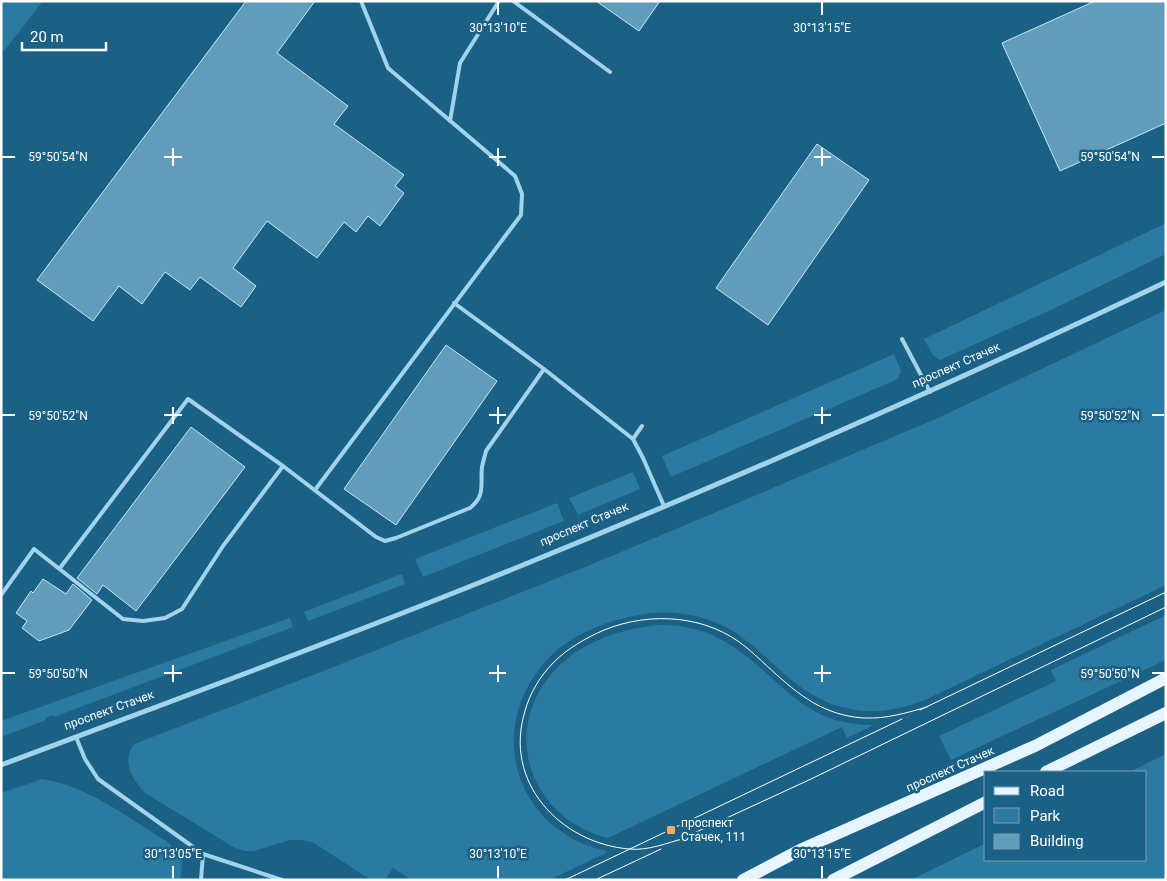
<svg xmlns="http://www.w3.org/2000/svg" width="1167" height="881" font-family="Roboto,sans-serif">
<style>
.green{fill:#2a7aa2}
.building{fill:#619dbb;stroke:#c6e8f8}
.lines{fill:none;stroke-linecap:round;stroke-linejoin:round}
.service{stroke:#a1d3eb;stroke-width:4}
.minor{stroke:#a1d3eb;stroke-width:5}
.primary{stroke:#e6f5ff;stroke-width:12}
.tram{stroke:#fff;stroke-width:1}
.ticks{fill:none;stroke:#fff;stroke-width:2}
.poi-dot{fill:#fdac5d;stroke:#1b6085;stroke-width:2}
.labels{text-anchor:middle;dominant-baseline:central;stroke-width:5;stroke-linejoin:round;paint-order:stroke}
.street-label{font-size:12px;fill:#fff;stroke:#1b6085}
.poi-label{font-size:12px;fill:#fff;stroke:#1b6085;text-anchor:start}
.ticks-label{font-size:12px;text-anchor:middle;fill:#fff;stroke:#1b6085;stroke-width:5;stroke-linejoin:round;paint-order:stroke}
</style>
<rect width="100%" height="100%" fill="#1b6085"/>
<path class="green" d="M 1,1 L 43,1 L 1,55 Z
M 1166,223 L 1166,254 L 1053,309 L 940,360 L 933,355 L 924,339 Z
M 1166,310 L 1166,585 L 925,700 C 877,719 834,714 794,682 C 774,666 757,647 736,633 C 707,614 668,608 634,616 C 603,622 569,636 547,660 C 498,712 503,794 565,834 C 577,843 592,847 607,851 L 606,853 L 549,880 L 412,880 L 393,868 L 385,880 L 371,880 L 314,843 L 302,840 L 290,840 L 254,851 L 245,851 L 235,848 L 145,793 C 132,779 121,762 134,744 L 336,666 L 585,567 L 714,513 L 940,417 Z
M 894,354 L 901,371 L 898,379 L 671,477 L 662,456 Z
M 633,472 L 640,489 L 578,515 L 569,498 Z
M 557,503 L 564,521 L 423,577 L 415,559 Z
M 399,575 L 402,575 L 405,584 L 308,621 L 304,612 Z
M 1166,615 L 1166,660 L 951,760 L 939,736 L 1056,681 L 1051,670 Z
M 290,618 L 293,627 L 54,717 L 53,715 L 46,718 L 46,720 L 1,737 L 1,721 Z
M 661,625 C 682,625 702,629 720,639 C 779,670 795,725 874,725 L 847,738 L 842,727 L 608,838 C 535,820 501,740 548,678 C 574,644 620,628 661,625 Z
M 1166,754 L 1166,880 L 911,880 L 986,843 L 986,860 L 1146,860 L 1146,772 L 1129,772 Z
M 42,779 C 88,786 127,817 166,841 C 185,856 183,858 180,880 L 1,880 L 1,793 Z"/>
<path class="building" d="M 246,1 L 315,1 L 277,53 L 348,106 L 334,124 L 404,175 L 395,186 L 404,193 L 380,226 L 368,216 L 356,232 L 344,222 L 317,258 L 267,221 L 233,268 L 256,286 L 241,307 L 200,277 L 190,290 L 165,272 L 142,304 L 119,286 L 93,321 L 37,280 Z
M 596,1 L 660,1 L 639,31 Z
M 1095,1 L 1166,1 L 1166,123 L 1060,171 L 1002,43 Z
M 817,144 L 869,180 L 768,325 L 716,288 Z
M 446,345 L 497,381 L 396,525 L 344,489 Z
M 191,427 L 245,467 L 136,611 L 103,585 L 97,594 L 77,578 Z
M 43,579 L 66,594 L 73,584 L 92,600 L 69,630 L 39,641 L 22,628 L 27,621 L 16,613 L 31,591 L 33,593 Z"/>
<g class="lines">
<path class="service" d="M 513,1 L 610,72
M 450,121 L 460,63 L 499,1
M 454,303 L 544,369 L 633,439 L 643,458 L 664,506
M 902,339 L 930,392
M 633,439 L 642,426
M 315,490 L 521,215 L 522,194 L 515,176 L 388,68 L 361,1
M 60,568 L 188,399 L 283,466
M 1,595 L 34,549 L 123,619 L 143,621 L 165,618 L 182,609 L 223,546 L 283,466 L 376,537 L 385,541 L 396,538 L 470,508 C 486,495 480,485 482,467 C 483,461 485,456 486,451 L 544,369
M 76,737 L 85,759 L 98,779 L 203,854 L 282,880
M 201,880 L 203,854"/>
<path class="minor" d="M 1,765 C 161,705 322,646 481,582 C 712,489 941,389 1166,282"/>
<path class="primary" d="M 1046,772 L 1166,713
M 743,880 L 800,850 L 1035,746 L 1166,678
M 833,880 L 986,802"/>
<path class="tram" d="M 920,710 L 1166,592
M 685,838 C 667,843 648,851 629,849 C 560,843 503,782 525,711 C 530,693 540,676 554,662 C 568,648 586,638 604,630 C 651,611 708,615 747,648 C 773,670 798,699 831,711 C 866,724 893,717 927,707
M 679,840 L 811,779 L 1166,607
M 565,880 L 902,719
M 595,880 L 661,849"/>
</g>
<path class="ticks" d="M 498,2 L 498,15M 822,2 L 822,15M 173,148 L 173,166M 498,148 L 498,166M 822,148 L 822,166M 2,157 L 15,157M 164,157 L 182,157M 489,157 L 506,157M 814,157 L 831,157M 1152,157 L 1164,157M 173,407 L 173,424M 498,407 L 498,424M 822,407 L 822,424M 2,415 L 15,415M 164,415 L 182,415M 489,415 L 506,415M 814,415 L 831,415M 1152,415 L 1164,415M 173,665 L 173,682M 498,665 L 498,682M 822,665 L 822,682M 2,673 L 15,673M 164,673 L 182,673M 489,673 L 506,673M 814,673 L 831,673M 1152,673 L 1164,673M 173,866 L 173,878M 498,866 L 498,878M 822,866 L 822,878"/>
<rect class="poi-dot" x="666" y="825" width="10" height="10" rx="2.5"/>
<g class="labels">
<g class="street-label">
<text transform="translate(956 365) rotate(-24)">проспект Стачек</text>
<text transform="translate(584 524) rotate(-23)">проспект Стачек</text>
<text transform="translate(109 710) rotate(-20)">проспект Стачек</text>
<text transform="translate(950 769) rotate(-24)">проспект Стачек</text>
</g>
<g class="poi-label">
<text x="681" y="823">проспект<tspan x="681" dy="14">Стачек, 111</tspan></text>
</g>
</g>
<g class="ticks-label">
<text x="498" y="32">30°13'10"E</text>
<text x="822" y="32">30°13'15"E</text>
<text x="58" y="161">59°50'54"N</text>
<text x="1110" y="161">59°50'54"N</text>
<text x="58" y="420">59°50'52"N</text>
<text x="1110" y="420">59°50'52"N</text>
<text x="58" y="678">59°50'50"N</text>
<text x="1110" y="678">59°50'50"N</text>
<text x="173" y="858">30°13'05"E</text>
<text x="498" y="858">30°13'10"E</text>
<text x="822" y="858">30°13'15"E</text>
</g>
<rect width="1167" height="881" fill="none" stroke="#ffffff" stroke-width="5"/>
<rect x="984" y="771" width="162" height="90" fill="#1b6085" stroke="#76a0b6"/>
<rect x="994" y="787" width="25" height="8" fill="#e6f5ff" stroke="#76a0b6"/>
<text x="1030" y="796" font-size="15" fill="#ffffff">Road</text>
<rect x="994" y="808" width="25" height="15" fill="#2a7aa2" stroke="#76a0b6"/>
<text x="1030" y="821" font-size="15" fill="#ffffff">Park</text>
<rect x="994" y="834" width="25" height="15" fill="#619dbb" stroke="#76a0b6"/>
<text x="1030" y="846" font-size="15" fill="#ffffff">Building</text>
<path d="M22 42v8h84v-8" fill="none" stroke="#ffffff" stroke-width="2.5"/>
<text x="30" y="42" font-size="15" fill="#ffffff" stroke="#1b6085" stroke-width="4" paint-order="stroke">20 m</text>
</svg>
